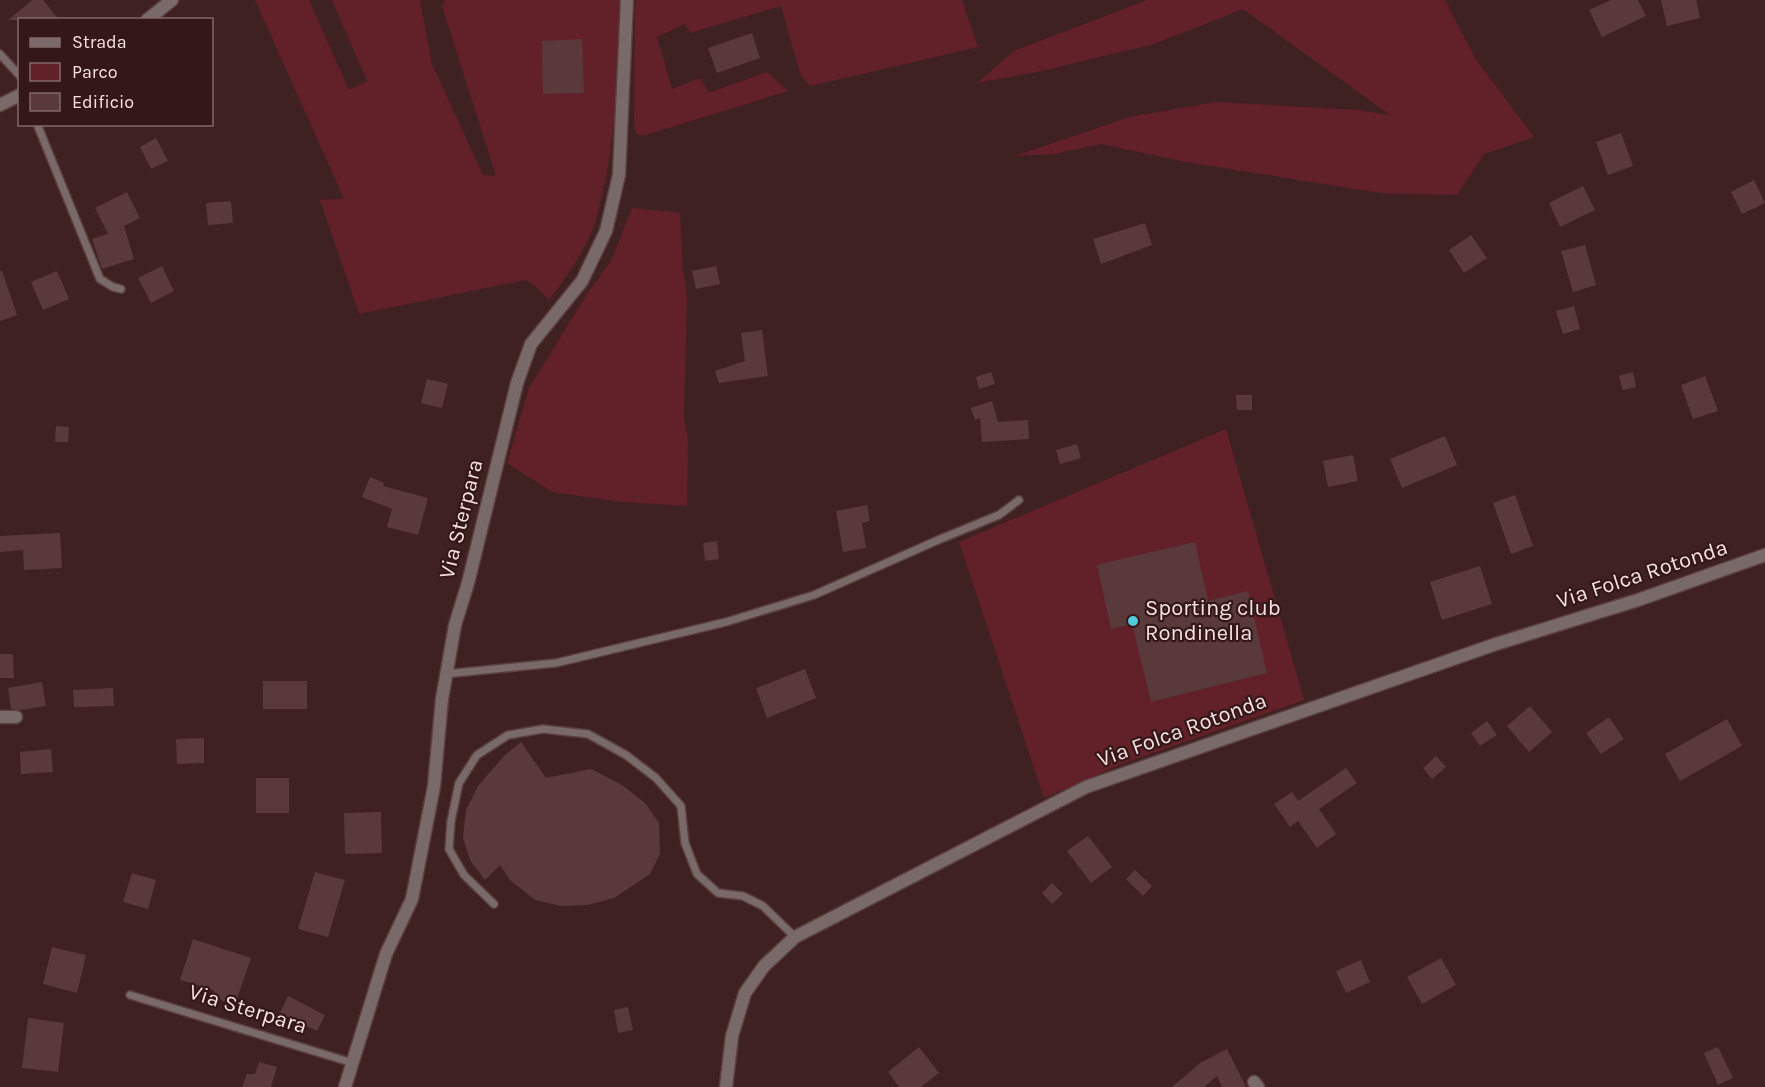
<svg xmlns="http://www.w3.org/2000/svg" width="1765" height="1087" font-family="Karla,sans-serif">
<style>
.green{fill:#622028}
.building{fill:#5a393b}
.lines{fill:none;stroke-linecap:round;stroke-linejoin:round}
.service-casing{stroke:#5c4041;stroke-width:10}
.minor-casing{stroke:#5c4041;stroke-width:15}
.service{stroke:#796969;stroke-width:7}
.minor{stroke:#796969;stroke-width:12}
.poi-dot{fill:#54cadd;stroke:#341719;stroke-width:2}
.labels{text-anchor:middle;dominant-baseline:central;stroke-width:4.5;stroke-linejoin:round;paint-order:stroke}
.street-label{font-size:22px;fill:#f6e1e1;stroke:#341719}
.poi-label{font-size:22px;fill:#f6e1e1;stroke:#341719;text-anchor:start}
</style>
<rect width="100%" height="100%" fill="#3f2122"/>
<path class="green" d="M 255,0 L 309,0 L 349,90 L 367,81 L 332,0 L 420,0 L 432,64 L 483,175 L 496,176 L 442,6 L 445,0 L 620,0 C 618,62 617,131 603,191 C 600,202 598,215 594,226 C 584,253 566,278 549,300 L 534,285 L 525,280 L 359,314 L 320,200 L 344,199 Z
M 637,0 L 962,0 L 978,47 L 810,86 L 801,76 L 781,6 L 690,33 L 685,24 L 657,37 L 672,89 L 700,78 L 709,93 L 767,72 L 788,91 L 646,135 L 638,135 L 635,130 L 634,121 L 635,4 Z
M 1147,0 L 1445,0 L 1475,58 L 1534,137 L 1484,154 L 1457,195 L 1380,193 L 1186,162 L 1101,144 L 1054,154 L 1015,156 L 1129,117 L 1217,102 L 1357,110 L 1390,115 L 1243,9 L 1154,44 L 1042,71 L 977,83 L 1014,51 Z
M 632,208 L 680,213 L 683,269 L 687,297 L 684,417 L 688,439 L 687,506 L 622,502 L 552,492 L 507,463 L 529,388 L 587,294 L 611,261 Z
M 1226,429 L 1304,700 L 1122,764 L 1044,798 L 959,542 Z"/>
<path class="building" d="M 32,0 L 43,0 L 59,20 L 8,20 Z
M 1611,0 L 1638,0 L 1646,16 L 1602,37 L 1589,10 Z
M 1661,0 L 1696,0 L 1700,18 L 1667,26 Z
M 752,33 L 760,58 L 717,73 L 708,48 Z
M 582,39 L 584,93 L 543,94 L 542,41 Z
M 1621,133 L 1633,166 L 1608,175 L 1596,142 Z
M 156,138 L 168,161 L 151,169 L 140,147 Z
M 1754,180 L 1765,203 L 1742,214 L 1731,192 Z
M 1583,186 L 1595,210 L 1560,227 L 1549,203 Z
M 127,192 L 140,218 L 124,226 L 134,259 L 102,269 L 92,239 L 108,234 L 95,208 Z
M 231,201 L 233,223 L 208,225 L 206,203 Z
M 1145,223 L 1152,245 L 1101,264 L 1093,239 Z
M 1471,235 L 1487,258 L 1464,273 L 1449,250 Z
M 1585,245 L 1596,285 L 1573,292 L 1561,251 Z
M 162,266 L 174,291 L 151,303 L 138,278 Z
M 716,266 L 720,284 L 696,289 L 692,271 Z
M 0,271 L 2,271 L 17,315 L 0,321 Z
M 57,271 L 69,299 L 43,310 L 31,282 Z
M 1574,306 L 1580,329 L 1563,334 L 1556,311 Z
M 762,330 L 768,376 L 719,383 L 715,371 L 745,361 L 741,333 Z
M 991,372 L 995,384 L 979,389 L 976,377 Z
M 1633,372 L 1636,387 L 1623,390 L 1619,376 Z
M 1705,376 L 1718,411 L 1693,419 L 1681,385 Z
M 427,379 L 448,384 L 442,408 L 421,403 Z
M 1236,395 L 1252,395 L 1252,410 L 1237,410 Z
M 992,401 L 998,422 L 1028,420 L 1029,439 L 982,442 L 980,418 L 975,420 L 971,408 Z
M 56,426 L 69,427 L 68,442 L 55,442 Z
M 1445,436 L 1457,465 L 1402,488 L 1390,459 Z
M 1077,444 L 1081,458 L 1060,464 L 1056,450 Z
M 1353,455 L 1358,481 L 1328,487 L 1323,461 Z
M 370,477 L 384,483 L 383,486 L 428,498 L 418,535 L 387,527 L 392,509 L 362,497 Z
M 1515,495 L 1533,546 L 1511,554 L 1493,503 Z
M 867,505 L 870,521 L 862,523 L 866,548 L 843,552 L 836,511 Z
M 60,533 L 62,568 L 24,570 L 23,550 L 0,552 L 0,536 Z
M 717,541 L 719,559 L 705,561 L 703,543 Z
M 1195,542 L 1208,601 L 1248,591 L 1267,673 L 1151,702 L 1132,624 L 1111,629 L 1097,565 Z
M 1480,566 L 1492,604 L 1442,620 L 1430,582 Z
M 0,654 L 13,654 L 14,678 L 0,678 Z
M 805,669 L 816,698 L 767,718 L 756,688 Z
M 263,681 L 307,681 L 307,709 L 263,709 Z
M 42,682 L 46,706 L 20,710 L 11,709 L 8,688 Z
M 113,688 L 114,706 L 74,707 L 73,690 Z
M 1530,706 L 1552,732 L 1529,752 L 1507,726 Z
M 1609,717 L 1624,739 L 1601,754 L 1586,733 Z
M 1727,719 L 1742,746 L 1680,781 L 1665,754 Z
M 1487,721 L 1497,735 L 1480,746 L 1471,733 Z
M 204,738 L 204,763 L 177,764 L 176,739 Z
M 521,742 L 546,778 L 591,769 L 622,785 L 645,803 L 659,823 L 660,854 L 650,874 L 614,898 L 587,905 L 561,906 L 535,900 L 510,880 L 500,865 L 485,880 L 470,860 L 463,838 L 466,810 L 478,786 L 505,755 Z
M 51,749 L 53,772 L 21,774 L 20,752 Z
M 1436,756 L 1446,767 L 1432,779 L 1423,768 Z
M 1346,768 L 1357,783 L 1319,809 L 1336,834 L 1317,848 L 1298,821 L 1290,827 L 1274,804 L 1292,792 L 1298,801 Z
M 256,778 L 289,778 L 289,813 L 256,813 Z
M 381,812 L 382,853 L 345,854 L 344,813 Z
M 1088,836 L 1112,867 L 1091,883 L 1067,851 Z
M 1135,870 L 1152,886 L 1143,896 L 1126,879 Z
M 315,872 L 345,880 L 328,937 L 298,929 Z
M 132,873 L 156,880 L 148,909 L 123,902 Z
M 1052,883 L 1063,894 L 1052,904 L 1042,893 Z
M 193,939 L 251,958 L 235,1005 L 212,997 L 214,990 L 180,980 Z
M 52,947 L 86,955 L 77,993 L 43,984 Z
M 1441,958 L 1456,985 L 1422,1004 L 1407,977 Z
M 1361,960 L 1370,982 L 1346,993 L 1336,971 Z
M 288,996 L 325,1015 L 317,1031 L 280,1013 Z
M 628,1007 L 633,1030 L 618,1033 L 614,1010 Z
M 28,1018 L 64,1023 L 58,1072 L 22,1068 Z
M 919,1047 L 939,1073 L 921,1087 L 899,1087 L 888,1072 Z
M 1718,1047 L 1733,1078 L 1718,1085 L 1704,1053 Z
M 1227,1049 L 1246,1087 L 1222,1087 L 1217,1076 L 1204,1087 L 1172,1087 L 1200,1063 Z
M 259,1062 L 277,1067 L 271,1087 L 242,1087 L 247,1074 L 255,1074 Z"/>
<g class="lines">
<g class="service-casing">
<path id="service" d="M 0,54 L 20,76
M 37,124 L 100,279 L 113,287 L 121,289
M 445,674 L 556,663 L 726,622 L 814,595 L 938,540 L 999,515 L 1019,500
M 494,904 L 464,875 L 449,849 L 451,821 L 459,783 L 477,755 L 508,735 L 543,729 L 588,734 L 626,755 L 656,778 L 681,806 L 685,843 L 697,874 L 718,893 L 743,896 L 763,906 L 795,937
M 130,995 L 353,1063"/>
</g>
<g class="minor-casing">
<path id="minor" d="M 147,20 L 172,0
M 0,105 L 20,95
M 0,717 L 16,717
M 1254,1082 L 1258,1087
M 345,1087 L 386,954 L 412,899 L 434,786 L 442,699 L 455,625 L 468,583 L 517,383 L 531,344 L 582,281 L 606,231 L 619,175 L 627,0
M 726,1087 L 732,1036 L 745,993 L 764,966 L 795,937 L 1086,787 L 1496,644 L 1638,600 L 1765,555"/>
</g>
<use href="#service" class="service"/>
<use href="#minor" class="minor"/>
</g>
<circle class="poi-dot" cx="1133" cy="621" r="6"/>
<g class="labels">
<g class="street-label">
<text transform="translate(461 519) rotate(-76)">Via Sterpara</text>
<text transform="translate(1642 574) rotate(-18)">Via Folca Rotonda</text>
<text transform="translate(1182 730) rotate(-20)">Via Folca Rotonda</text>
<text transform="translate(248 1009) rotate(17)">Via Sterpara</text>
</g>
<g class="poi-label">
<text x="1145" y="608">Sporting club<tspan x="1145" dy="25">Rondinella</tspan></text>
</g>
</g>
<rect x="18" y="18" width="195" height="108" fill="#341719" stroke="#826869" stroke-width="1.5"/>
<rect x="30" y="38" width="30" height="9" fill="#796969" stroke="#826869" stroke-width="1.5"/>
<text x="72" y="48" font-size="18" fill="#f6e1e1">Strada</text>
<rect x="30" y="63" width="30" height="18" fill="#622028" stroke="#826869" stroke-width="1.5"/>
<text x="72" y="78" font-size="18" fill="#f6e1e1">Parco</text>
<rect x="30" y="93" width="30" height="18" fill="#5a393b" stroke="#826869" stroke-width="1.5"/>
<text x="72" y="108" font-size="18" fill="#f6e1e1">Edificio</text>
</svg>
